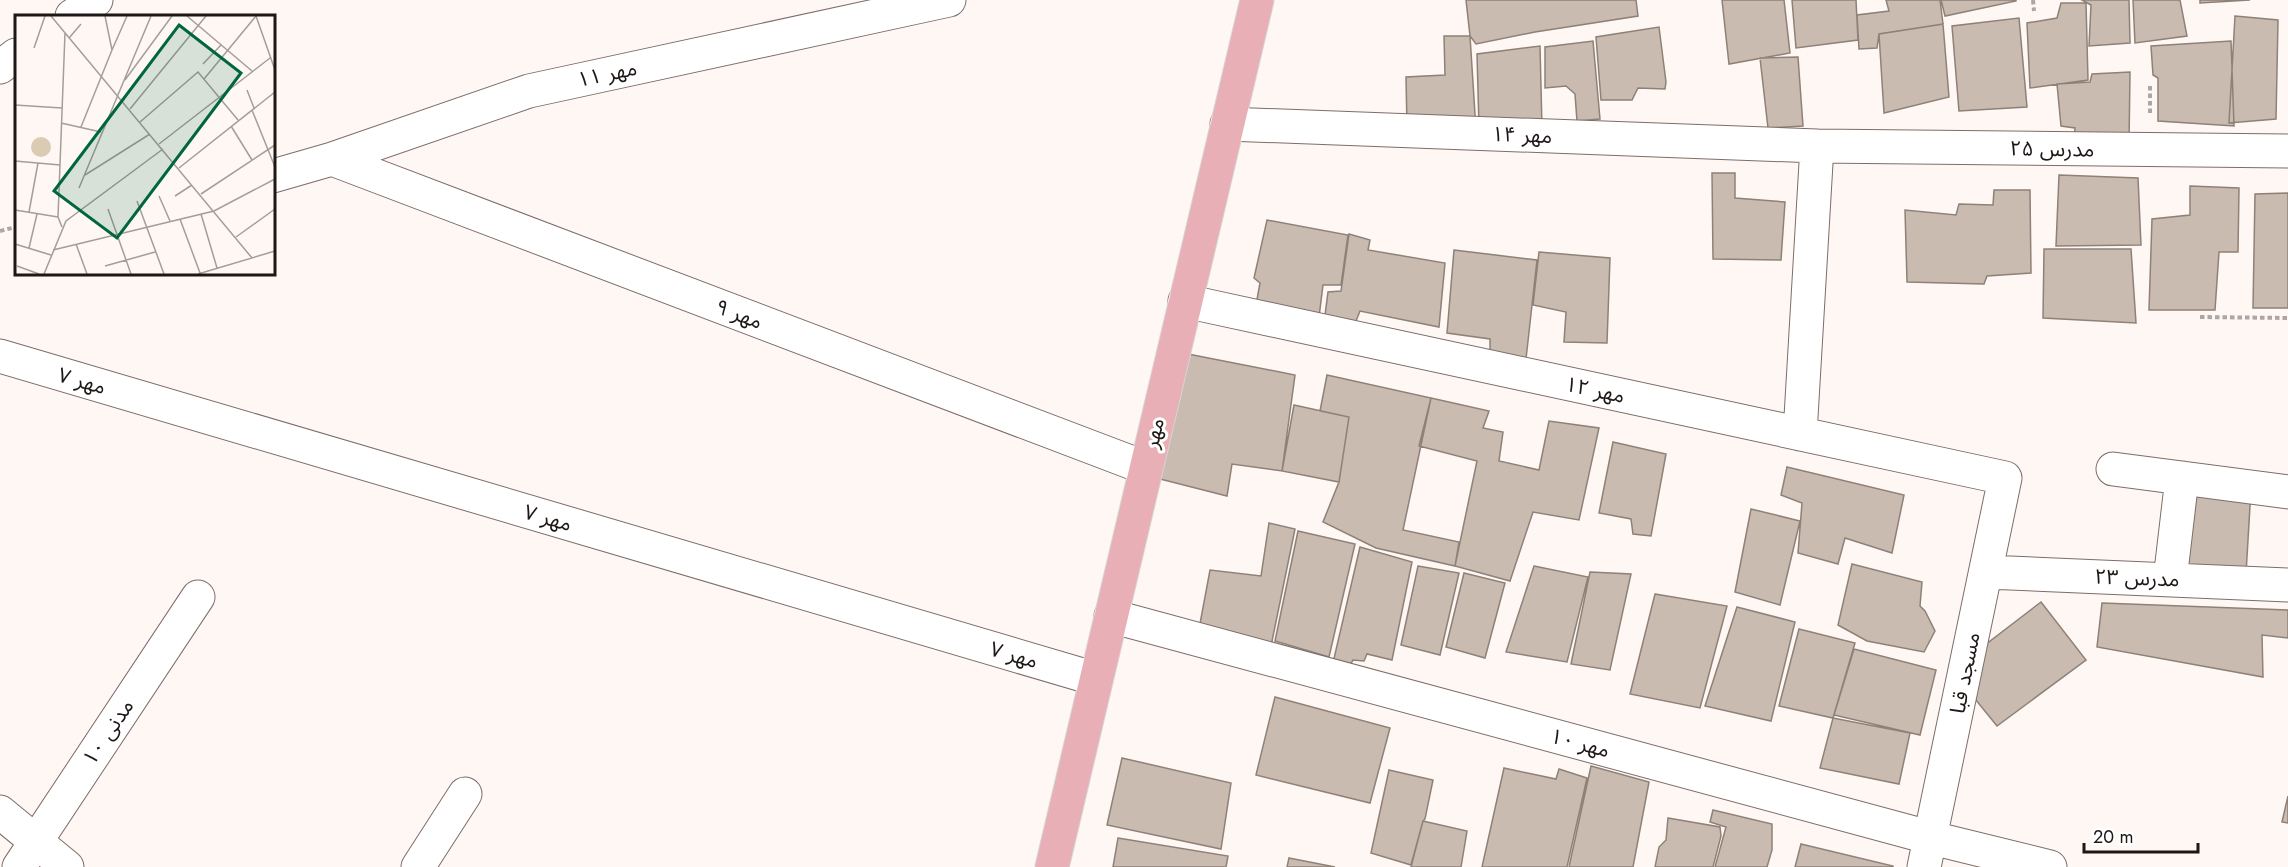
<svg xmlns="http://www.w3.org/2000/svg" width="2288" height="867" font-family="Jost,'Noto Sans Arabic',sans-serif">
<style>
.building{fill:#c9bbb0;stroke:#8e8177;stroke-width:1.5}
.lines{fill:none;stroke-linecap:round;stroke-linejoin:round}
.minor-casing{stroke:#7d6d68;stroke-width:35}
.major-casing{stroke:#d6d5d5;stroke-width:35}
.path{stroke:#ada6a4;stroke-width:4;stroke-dasharray:4.5 3;stroke-linecap:butt}
.minor{stroke:#fff;stroke-width:33}
.major{stroke:#e8b0b6;stroke-width:33}
.labels{text-anchor:middle;dominant-baseline:central;stroke-width:6;stroke-linejoin:round;paint-order:stroke}
.street-label{font-size:21px;fill:#1d1715;stroke:#fff}
.inset-road{fill:none;stroke:#a49d9b;stroke-width:1.5}
.view{fill:#00673d;fill-opacity:0.15;stroke:#00673d;stroke-width:3}
.inset-edge{fill:none;stroke:#1d1715;stroke-width:3}
</style>
<rect width="100%" height="100%" fill="#fef7f4"/>
<path class="building" d="M 1466,0 L 1636,0 L 1638,16 L 1535,32 L 1476,44 L 1470,36 Z
M 1722,0 L 1784,0 L 1790,53 L 1729,64 Z
M 1792,0 L 1856,0 L 1858,40 L 1796,48 Z
M 1886,0 L 1940,0 L 1943,24 L 1879,34 L 1877,48 L 1859,49 L 1857,15 L 1889,11 Z
M 1941,0 L 2016,0 L 2016,1 L 1945,16 Z
M 2082,0 L 2129,0 L 2130,43 L 2089,46 L 2091,5 Z
M 2133,0 L 2180,0 L 2187,36 L 2135,43 Z
M 2200,0 L 2250,0 L 2200,3 Z
M 2061,3 L 2086,3 L 2088,80 L 2030,88 L 2027,23 L 2057,18 Z
M 2235,16 L 2278,20 L 2276,119 L 2229,123 Z
M 2019,18 L 2027,107 L 1959,111 L 1952,26 Z
M 1943,24 L 1949,97 L 1884,113 L 1879,34 Z
M 1659,27 L 1666,82 L 1665,89 L 1638,88 L 1632,100 L 1601,100 L 1596,37 Z
M 1444,36 L 1470,36 L 1476,130 L 1407,127 L 1406,77 L 1445,75 Z
M 1593,41 L 1600,119 L 1577,121 L 1575,94 L 1566,86 L 1545,88 L 1545,47 Z
M 2231,41 L 2234,126 L 2158,121 L 2158,78 L 2153,75 L 2151,46 Z
M 1540,46 L 1542,128 L 1479,127 L 1477,54 Z
M 1798,57 L 1803,126 L 1768,128 L 1760,58 Z
M 2130,72 L 2129,143 L 2073,149 L 2075,128 L 2061,126 L 2057,84 L 2090,82 L 2092,74 Z
M 1712,173 L 1735,173 L 1735,198 L 1785,202 L 1781,260 L 1713,259 Z
M 2059,175 L 2138,178 L 2141,245 L 2056,246 Z
M 2190,186 L 2239,188 L 2238,252 L 2219,252 L 2215,310 L 2149,310 L 2152,219 L 2190,215 Z
M 1994,190 L 2030,190 L 2031,273 L 1987,276 L 1984,284 L 1907,282 L 1905,210 L 1956,215 L 1959,204 L 1993,205 Z
M 2288,193 L 2288,308 L 2253,308 L 2255,194 Z
M 1267,220 L 1348,235 L 1341,285 L 1323,285 L 1319,317 L 1256,305 L 1260,283 L 1254,278 Z
M 1349,234 L 1370,240 L 1368,250 L 1445,263 L 1439,327 L 1360,311 L 1356,321 L 1324,323 L 1328,292 L 1341,291 Z
M 2044,249 L 2131,249 L 2136,323 L 2043,318 Z
M 1454,250 L 1537,260 L 1525,368 L 1490,363 L 1490,339 L 1447,333 Z
M 1539,252 L 1610,258 L 1607,343 L 1564,342 L 1566,312 L 1533,305 Z
M 1188,354 L 1295,375 L 1282,471 L 1232,464 L 1227,496 L 1156,478 Z
M 1327,375 L 1431,398 L 1403,530 L 1459,542 L 1455,566 L 1376,548 L 1323,522 L 1339,482 L 1349,417 L 1320,411 Z
M 1431,398 L 1489,411 L 1483,428 L 1503,432 L 1499,461 L 1539,470 L 1549,421 L 1599,428 L 1579,520 L 1533,512 L 1510,581 L 1455,566 L 1477,461 L 1419,446 Z
M 1294,405 L 1349,417 L 1339,482 L 1282,471 Z
M 1613,442 L 1666,454 L 1651,536 L 1633,534 L 1631,519 L 1599,513 Z
M 1787,467 L 1904,495 L 1892,553 L 1845,538 L 1838,564 L 1798,553 L 1802,503 L 1781,495 Z
M 2183,479 L 2251,489 L 2246,574 L 2182,568 Z
M 1751,509 L 1800,521 L 1780,605 L 1735,592 Z
M 1269,523 L 1295,529 L 1271,646 L 1199,629 L 1210,570 L 1261,576 Z
M 1298,531 L 1355,544 L 1329,657 L 1275,641 Z
M 1360,547 L 1412,562 L 1392,660 L 1367,654 L 1364,661 L 1353,660 L 1348,669 L 1332,667 Z
M 1852,564 L 1922,582 L 1920,606 L 1925,611 L 1935,631 L 1924,652 L 1867,641 L 1838,625 Z
M 1418,566 L 1459,573 L 1440,655 L 1401,645 Z
M 1534,566 L 1588,577 L 1567,662 L 1506,652 Z
M 1590,572 L 1631,574 L 1610,670 L 1571,664 Z
M 1464,573 L 1505,583 L 1485,658 L 1446,647 Z
M 1655,594 L 1727,606 L 1700,708 L 1630,694 Z
M 2041,602 L 2086,660 L 1997,726 L 1967,689 L 1972,655 Z
M 2102,603 L 2288,610 L 2288,638 L 2262,635 L 2263,677 L 2097,647 Z
M 1737,607 L 1795,622 L 1771,721 L 1705,706 Z
M 1799,629 L 1855,643 L 1833,718 L 1779,706 Z
M 1854,649 L 1936,670 L 1920,735 L 1834,715 Z
M 1275,697 L 1390,728 L 1370,803 L 1256,775 Z
M 1833,718 L 1910,733 L 1899,784 L 1820,768 Z
M 1122,758 L 1231,783 L 1221,849 L 1107,825 Z
M 1591,766 L 1649,782 L 1633,867 L 1569,867 Z
M 1504,768 L 1556,779 L 1559,769 L 1587,778 L 1567,867 L 1482,867 Z
M 1389,770 L 1433,780 L 1425,819 L 1423,821 L 1411,865 L 1371,853 Z
M 2288,796 L 2288,823 L 2282,822 Z
M 1713,810 L 1772,824 L 1772,850 L 1767,867 L 1715,867 L 1726,827 L 1710,822 Z
M 1668,818 L 1720,827 L 1721,836 L 1713,867 L 1655,867 L 1659,847 L 1666,840 Z
M 1423,821 L 1467,831 L 1461,867 L 1411,867 Z
M 1118,838 L 1228,856 L 1226,867 L 1113,867 Z
M 1801,844 L 1893,866 L 1893,867 L 1795,867 Z
M 1289,858 L 1335,867 L 1287,867 Z"/>
<g class="lines">
<g class="minor-casing">
<path id="minor" d="M 72,16 L 96,0
M 0,67 L 16,55
M 1227,124 L 1817,146 L 2288,151
M 332,159 L 1146,468
M 273,176 L 332,159 L 529,91 L 949,0
M 1185,301 L 2005,478 L 1924,867
M 0,356 L 1096,679
M 1800,434 L 1817,146
M 2113,469 L 2288,492
M 1986,572 L 2288,585
M 2170,580 L 2182,478
M 1111,616 L 1932,838 L 2050,867
M 0,812 L 67,867
M 19,867 L 198,597
M 418,867 L 465,794"/>
</g>
<g class="major-casing">
<path id="major" d="M 1052,867 L 1257,0"/>
</g>
<path class="path" d="M 2033,0 L 2034,11
M 2150,113 L 2150,84
M 0,231 L 16,227
M 2200,317 L 2288,318"/>
<use href="#minor" class="minor"/>
<use href="#major" class="major"/>
</g>
<g class="labels">
<g class="street-label">
<text transform="translate(607 74) rotate(-12)">مهر ۱۱</text>
<text transform="translate(1522 135) rotate(2)">مهر ۱۴</text>
<text transform="translate(2052 149) rotate(1)">مدرس ۲۵</text>
<text transform="translate(739 314) rotate(21)">مهر ۹</text>
<text transform="translate(82 381) rotate(16)">مهر ۷</text>
<text transform="translate(1595 390) rotate(12)">مهر ۱۲</text>
<text transform="translate(1154 433) rotate(-77)">مهر</text>
<text transform="translate(548 518) rotate(16)">مهر ۷</text>
<text transform="translate(2137 578) rotate(2)">مدرس ۲۳</text>
<text transform="translate(1014 655) rotate(16)">مهر ۷</text>
<text transform="translate(1965 673) rotate(-79)">مسجد قبا</text>
<text transform="translate(108 732) rotate(-56)">مدنی ۱۰</text>
<text transform="translate(1580 743) rotate(15)">مهر ۱۰</text>
</g>
</g>
<g transform="translate(15 15)">
<rect width="260" height="260" fill="#fef7f4"/>
<path d="M16 132a10 10 0 1 1 20 0a10 10 0 1 1-20 0Z" fill="#d9ccb2"/>
<path class="inset-road" d="M 36,1 L 237,243M 172,1 L 237,56M 241,1 L 260,55M 54,23 L 66,9M 19,33 L 30,1M 97,35 L 112,1M 188,49 L 206,30M 189,64 L 241,1M 110,65 L 157,1M 232,75 L 239,93M 0,90 L 47,93M 115,94 L 191,1M 237,95 L 260,152M 125,107 L 183,57 L 223,105M 46,108 L 86,117M 216,111 L 237,145M 66,112 L 97,35 L 90,1M 144,129 L 255,43M 0,146 L 45,150M 164,153 L 260,77M 70,160 L 135,119M 64,173 L 136,1M 186,179 L 260,130M 144,181 L 155,206M 160,181 L 177,170M 122,186 L 149,259M 93,194 L 116,259M 0,195 L 43,202M 14,197 L 23,148M 186,199 L 202,253M 165,204 L 185,258M 47,212 L 43,202 L 50,18M 221,222 L 260,194M 0,229 L 36,240M 61,229 L 72,259M 14,233 L 22,199M 38,235 L 199,196 L 260,164M 2,251 L 24,259M 90,251 L 140,237M 29,259 L 51,206 L 148,134M 183,259 L 260,236"/>
<path class="view" d="M 164,10 L 226,58 L 102,223 L 39,176 Z"/>
<rect width="260" height="260" class="inset-edge"/>
</g>
<path d="M2084 843v9h114v-9" fill="none" stroke="#1d1715" stroke-width="3"/>
<text x="2093" y="843" font-size="18" fill="#1d1715" stroke="#ffffff" stroke-width="4.5" paint-order="stroke">20 m</text>
</svg>
